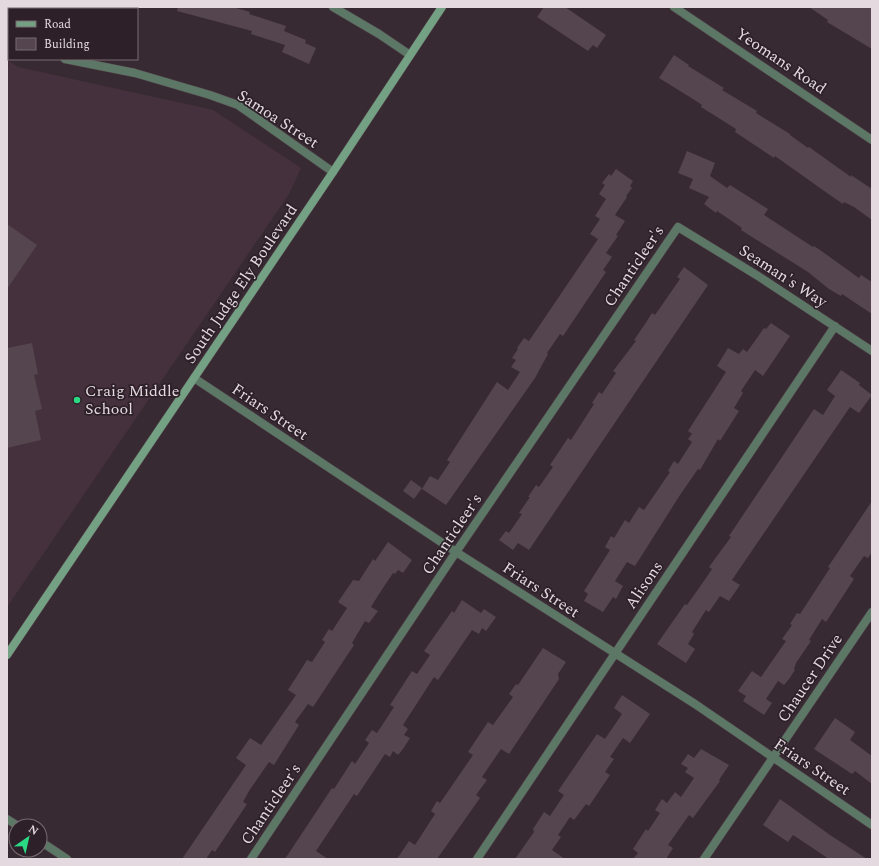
<svg xmlns="http://www.w3.org/2000/svg" width="879" height="866" font-family="Spectral,serif">
<style>
.built{fill:#45313d}
.building{fill:#55454e}
.lines{fill:none;stroke-linecap:round;stroke-linejoin:round}
.minor-casing{stroke:#53464e;stroke-width:9}
.secondary-casing{stroke:#53464e;stroke-width:9}
.minor{stroke:#5c7765;stroke-width:8}
.secondary{stroke:#74a083;stroke-width:8}
.poi-dot{fill:#2bd884;stroke:#2e2028;stroke-width:1.5}
.labels{text-anchor:middle;dominant-baseline:central;stroke-width:3.5;stroke-linejoin:round;paint-order:stroke}
.street-label{font-size:16px;fill:#e3d9df;stroke:#2e2028}
.poi-label{font-size:16px;fill:#e3d9df;stroke:#2e2028;text-anchor:start}
</style>
<rect width="100%" height="100%" fill="#382a32"/>
<path class="built" d="M 7,60 L 18,67 L 213,110 L 301,168 L 289,194 L 7,607 Z"/>
<path class="building" d="M 178,7 L 233,7 L 250,12 L 249,14 L 286,26 L 284,31 L 306,40 L 305,43 L 316,48 L 309,64 L 282,52 L 285,45 L 251,34 L 252,31 L 177,11 Z
M 544,7 L 565,7 L 606,35 L 597,48 L 593,45 L 588,51 L 537,17 Z
M 809,7 L 872,7 L 872,49 L 827,22 L 828,20 Z
M 674,55 L 689,65 L 688,66 L 724,88 L 722,90 L 757,111 L 756,113 L 790,134 L 790,135 L 808,148 L 809,147 L 851,177 L 851,175 L 872,189 L 872,220 L 854,207 L 844,202 L 843,204 L 827,193 L 775,156 L 774,158 L 735,132 L 736,129 L 701,107 L 702,105 L 693,99 L 659,78 Z
M 687,151 L 715,163 L 710,176 L 727,188 L 730,185 L 768,209 L 764,215 L 813,247 L 814,246 L 820,250 L 859,278 L 861,275 L 872,282 L 872,314 L 842,294 L 841,296 L 829,289 L 808,272 L 741,230 L 742,228 L 717,211 L 716,213 L 704,204 L 709,197 L 689,188 L 693,179 L 678,173 Z
M 616,169 L 633,181 L 630,186 L 632,188 L 626,196 L 627,197 L 615,215 L 625,221 L 616,235 L 618,236 L 606,253 L 612,257 L 603,270 L 606,272 L 563,336 L 560,334 L 547,353 L 548,354 L 535,378 L 446,505 L 422,489 L 430,476 L 438,480 L 450,462 L 447,460 L 497,382 L 508,390 L 520,372 L 511,367 L 516,360 L 512,358 L 518,349 L 517,348 L 524,338 L 529,341 L 598,239 L 590,234 L 600,219 L 595,216 L 606,199 L 599,194 L 605,185 L 602,183 L 609,174 L 611,176 Z
M 7,224 L 37,245 L 7,289 Z
M 684,267 L 708,285 L 529,550 L 518,543 L 513,550 L 499,540 L 506,531 L 509,533 L 522,514 L 519,513 L 530,497 L 528,497 L 536,485 L 539,487 L 553,467 L 550,465 L 568,438 L 571,440 L 594,404 L 592,403 L 599,392 L 602,394 L 616,373 L 613,371 L 636,341 L 634,340 L 645,324 L 652,313 L 655,315 L 680,279 L 677,277 Z
M 771,323 L 790,336 L 763,376 L 755,370 L 741,391 L 743,393 L 734,408 L 739,411 L 720,441 L 718,439 L 700,470 L 698,469 L 680,495 L 635,566 L 627,562 L 615,581 L 623,586 L 616,599 L 613,597 L 603,612 L 584,601 L 588,594 L 584,591 L 610,550 L 605,547 L 611,536 L 614,538 L 625,520 L 629,523 L 639,507 L 644,510 L 670,472 L 668,471 L 674,461 L 678,464 L 692,442 L 688,439 L 692,434 L 688,431 L 726,372 L 717,366 L 728,348 L 739,354 L 743,349 L 747,352 L 764,328 L 766,329 Z
M 32,343 L 38,374 L 34,375 L 42,409 L 35,411 L 41,440 L 7,448 L 7,348 Z
M 841,370 L 860,383 L 859,385 L 872,395 L 859,413 L 850,407 L 732,580 L 740,585 L 729,601 L 720,596 L 709,612 L 706,610 L 692,632 L 694,634 L 688,644 L 695,649 L 686,663 L 657,644 L 685,604 L 687,605 L 706,578 L 712,569 L 709,567 L 731,537 L 729,536 L 814,409 L 823,415 L 835,396 L 827,390 Z
M 411,480 L 422,488 L 414,499 L 403,491 Z
M 872,501 L 872,552 L 868,558 L 864,556 L 850,576 L 854,579 L 826,622 L 822,619 L 809,640 L 811,641 L 796,663 L 794,669 L 795,670 L 789,679 L 784,685 L 778,681 L 766,699 L 772,703 L 764,715 L 743,701 L 746,696 L 738,691 L 752,671 L 761,677 L 786,641 L 782,639 L 792,625 L 790,624 L 797,613 L 800,614 L 830,568 L 828,567 Z
M 388,542 L 412,560 L 403,573 L 398,570 L 395,574 L 393,573 L 379,594 L 371,607 L 378,611 L 369,623 L 365,621 L 352,643 L 354,645 L 313,707 L 308,704 L 295,722 L 299,725 L 274,765 L 269,762 L 249,791 L 243,802 L 247,804 L 215,852 L 212,850 L 206,859 L 182,859 L 246,765 L 236,758 L 250,738 L 261,745 L 296,695 L 288,690 L 307,660 L 312,662 L 325,642 L 322,640 L 329,629 L 332,631 L 347,608 L 338,602 L 353,580 L 359,581 L 373,559 L 375,561 Z
M 462,600 L 481,613 L 484,609 L 496,617 L 486,631 L 482,628 L 479,634 L 472,630 L 438,680 L 434,677 L 403,725 L 408,729 L 404,735 L 410,738 L 403,749 L 398,755 L 393,751 L 390,757 L 385,754 L 357,796 L 354,794 L 316,851 L 328,859 L 285,859 L 332,788 L 334,789 L 352,761 L 355,764 L 369,743 L 365,740 L 372,730 L 377,733 L 394,707 L 390,705 L 412,671 L 417,674 L 430,655 L 424,651 L 452,611 L 454,613 Z
M 543,648 L 566,662 L 558,674 L 559,679 L 509,754 L 501,749 L 482,777 L 487,780 L 476,795 L 480,798 L 437,859 L 397,859 L 409,841 L 415,845 L 435,814 L 431,811 L 437,801 L 440,803 L 473,755 L 468,752 L 488,722 L 493,725 L 513,697 L 509,694 L 516,684 L 518,685 Z
M 622,695 L 650,714 L 630,743 L 623,738 L 610,757 L 614,759 L 605,772 L 610,775 L 589,806 L 586,804 L 574,820 L 570,817 L 558,835 L 561,837 L 552,850 L 565,859 L 515,859 L 534,832 L 533,829 L 544,812 L 550,816 L 564,795 L 558,791 L 597,734 L 605,739 L 622,714 L 614,708 Z
M 835,718 L 855,732 L 850,740 L 872,756 L 872,784 L 855,771 L 852,774 L 814,749 Z
M 701,749 L 729,765 L 719,780 L 720,781 L 693,818 L 689,815 L 668,845 L 673,848 L 666,859 L 633,859 L 638,853 L 633,849 L 646,829 L 648,831 L 660,813 L 655,810 L 662,799 L 667,803 L 675,792 L 681,797 L 694,778 L 685,772 L 688,768 L 681,764 L 688,754 L 694,758 Z
M 780,799 L 830,835 L 867,859 L 829,859 L 793,835 L 788,842 L 763,825 Z"/>
<g class="lines">
<g class="minor-casing">
<path id="minor" d="M 333,7 L 379,34 L 410,55
M 674,7 L 872,140
M 7,43 L 9,44
M 65,59 L 135,73 L 210,95 L 238,105 L 333,172
M 194,378 L 456,552 L 695,704 L 872,825
M 7,819 L 18,826
M 40,841 L 67,859
M 251,859 L 456,552 L 678,227 L 758,276 L 872,351
M 477,859 L 835,326
M 704,859 L 872,612"/>
</g>
<g class="secondary-casing">
<path id="secondary" d="M 7,655 L 333,172 L 442,7"/>
</g>
<use href="#minor" class="minor"/>
<use href="#secondary" class="secondary"/>
</g>
<circle class="poi-dot" cx="77" cy="400" r="4"/>
<g class="labels">
<g class="street-label">
<text transform="translate(781 61) rotate(34)">Yeomans Road</text>
<text transform="translate(278 119) rotate(33)">Samoa Street</text>
<text transform="translate(634 266) rotate(-56)">Chanticleer's</text>
<text transform="translate(783 276) rotate(33)">Seaman's Way</text>
<text transform="translate(241 284) rotate(-56)">South Judge Ely Boulevard</text>
<text transform="translate(270 412) rotate(34)">Friars Street</text>
<text transform="translate(452 534) rotate(-56)">Chanticleer's</text>
<text transform="translate(644 585) rotate(-56)">Alisons</text>
<text transform="translate(541 590) rotate(33)">Friars Street</text>
<text transform="translate(810 678) rotate(-56)">Chaucer Drive</text>
<text transform="translate(812 767) rotate(34)">Friars Street</text>
<text transform="translate(271 804) rotate(-56)">Chanticleer's</text>
</g>
<g class="poi-label">
<text x="85" y="391">Craig Middle<tspan x="85" dy="18">School</tspan></text>
</g>
</g>
<rect width="879" height="866" fill="none" stroke="#e3d9df" stroke-width="16"/>
<rect x="8" y="8" width="130" height="52" fill="#2e2028" stroke="#766a71"/>
<rect x="16" y="21" width="20" height="6" fill="#74a083" stroke="#766a71"/>
<text x="44" y="28" font-size="12" fill="#e3d9df">Road</text>
<rect x="16" y="38" width="20" height="12" fill="#55454e" stroke="#766a71"/>
<text x="44" y="48" font-size="12" fill="#e3d9df">Building</text>
<g transform="translate(28 838) rotate(34)"><circle r="19" fill="#2e2028" stroke="#766a71"/>
<path d="M0-3L7 15L0 10L-7 15Z" fill="#2bd884"/>
<text y="-6" font-size="11" font-weight="bold" text-anchor="middle" fill="#e3d9df">N</text>
</g>
</svg>
